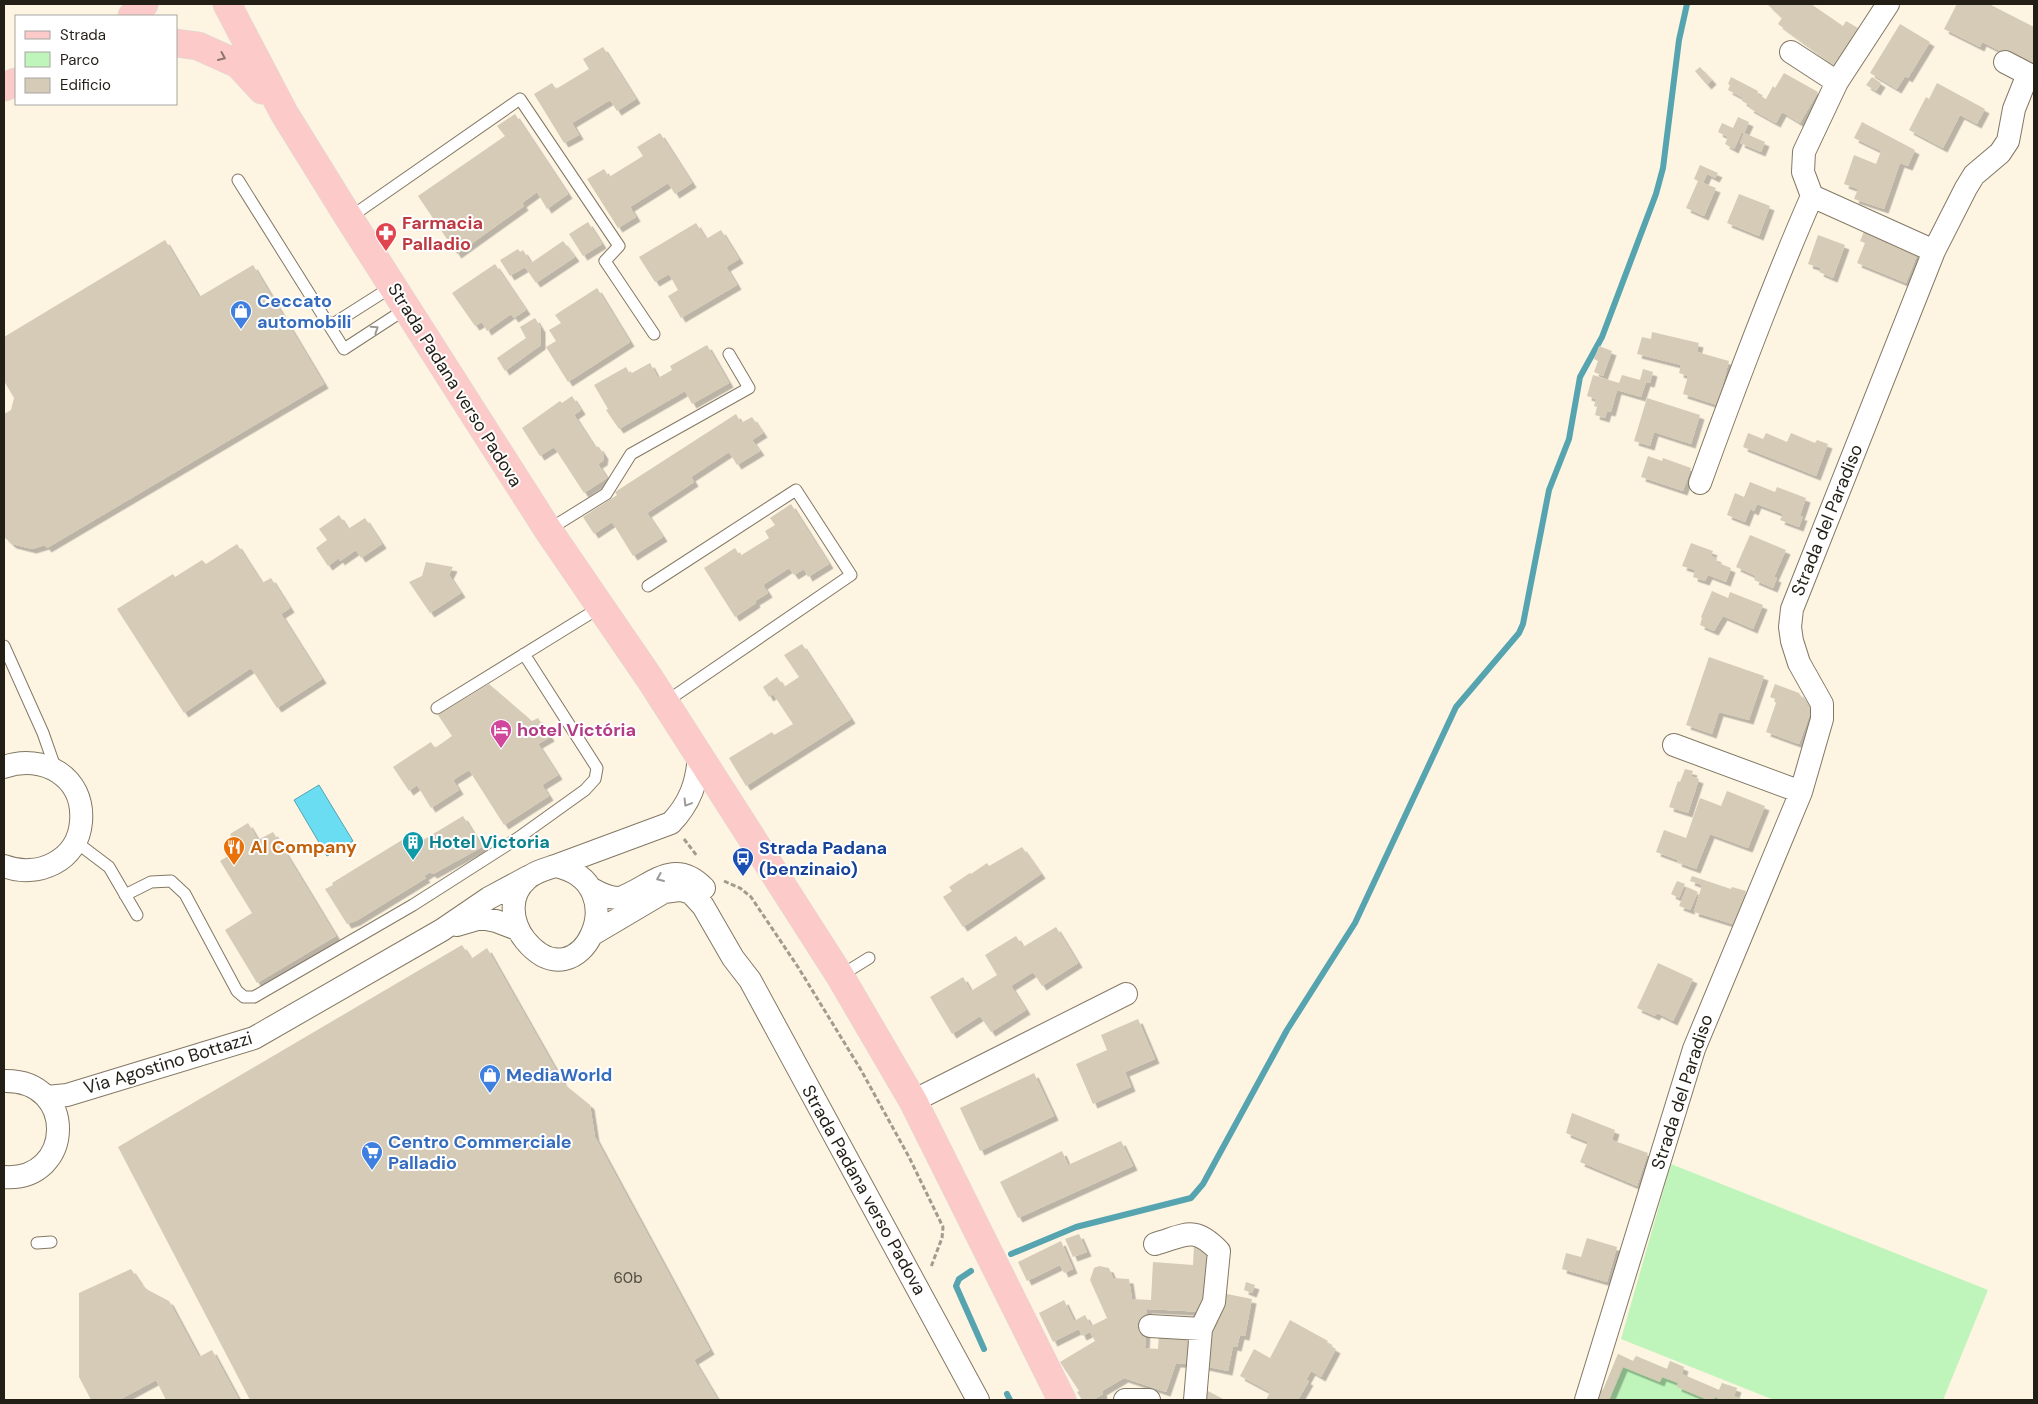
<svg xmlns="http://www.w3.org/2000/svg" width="2038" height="1404" font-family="'DM Sans',sans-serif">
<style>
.green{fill:#bff5bb}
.water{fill:#6addf2;stroke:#55a4b0}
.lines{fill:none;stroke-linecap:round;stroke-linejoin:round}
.stream{stroke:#55a4b0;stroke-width:6}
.building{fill:#d6cbb6;filter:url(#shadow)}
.service-casing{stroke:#837864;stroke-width:13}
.minor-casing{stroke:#837864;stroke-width:24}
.primary-casing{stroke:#dcdbda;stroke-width:29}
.path{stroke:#a29c8e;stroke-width:3;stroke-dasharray:5 2.5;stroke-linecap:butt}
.service{stroke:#fff;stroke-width:11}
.minor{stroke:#fff;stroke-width:22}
.primary{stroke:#fccac9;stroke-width:28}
.oneway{stroke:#907470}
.oneway2{stroke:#9c9a97}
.labels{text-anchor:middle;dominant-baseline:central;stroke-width:4;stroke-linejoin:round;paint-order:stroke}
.number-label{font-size:15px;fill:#504a3f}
.health-label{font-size:18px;font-weight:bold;fill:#be3a42;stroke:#fff;text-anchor:start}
.shop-label{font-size:18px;font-weight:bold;fill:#366cbe;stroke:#fff;text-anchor:start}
.street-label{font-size:18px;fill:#231f17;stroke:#fff}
.hotel-label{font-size:18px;font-weight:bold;fill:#b23c85;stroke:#fff;text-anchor:start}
.culture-label{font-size:18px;font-weight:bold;fill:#0d838f;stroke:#fff;text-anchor:start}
.food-label{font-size:18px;font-weight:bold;fill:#c56008;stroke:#fff;text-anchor:start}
.transit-label{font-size:18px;font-weight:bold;fill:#164399;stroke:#fff;text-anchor:start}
</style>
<defs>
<filter id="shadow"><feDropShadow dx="4.5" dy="4.5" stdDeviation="0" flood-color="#0004"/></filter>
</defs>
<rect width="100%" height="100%" fill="#fdf4e2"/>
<path class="green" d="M 1671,1164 L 1988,1290 L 1943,1400 L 1774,1400 L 1621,1339 Z
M 1618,1354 L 1633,1361 L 1636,1356 L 1667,1369 L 1670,1361 L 1684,1367 L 1682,1374 L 1719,1390 L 1722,1383 L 1737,1388 L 1734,1396 L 1744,1400 L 1600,1400 L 1596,1399 L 1603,1390 Z"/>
<path class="water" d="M 319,785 L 353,841 L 327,856 L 294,800 Z"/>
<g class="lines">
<path class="stream" d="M 1011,1254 L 1076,1227 L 1191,1198 L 1203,1184 L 1287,1030 L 1355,923 L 1456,707 L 1519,633 L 1523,624 L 1549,490 L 1569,439 L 1580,377 L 1602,337 L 1656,194 L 1663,168 L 1679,40 L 1687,4
M 971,1271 L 959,1279 L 956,1286 L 984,1349
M 1007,1394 L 1010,1400"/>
</g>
<path class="building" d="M 1769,4 L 1811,4 L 1843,26 L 1846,21 L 1858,28 L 1834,65 L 1778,24 L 1782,18 L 1768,5 Z
M 1957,4 L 1989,4 L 2034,27 L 2034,68 L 1982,42 L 1980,47 L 1944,29 Z
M 1900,24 L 1930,42 L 1908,78 L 1905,76 L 1897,89 L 1870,73 Z
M 603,47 L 636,99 L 617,111 L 610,100 L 572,123 L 579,135 L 564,143 L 534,94 L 552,83 L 556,89 L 589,69 L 583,59 Z
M 1700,67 L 1712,80 L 1707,85 L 1695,71 Z
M 1784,73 L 1818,92 L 1800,123 L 1782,112 L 1776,123 L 1749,108 L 1751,106 L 1742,101 L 1743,98 L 1728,90 L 1730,85 L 1728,84 L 1731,77 L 1758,91 L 1757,94 L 1766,99 L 1773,86 L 1775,88 Z
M 1872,77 L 1881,83 L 1876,91 L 1866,85 Z
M 1937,83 L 1985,109 L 1977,124 L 1960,115 L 1943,148 L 1909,130 L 1926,97 L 1929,99 Z
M 515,114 L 568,194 L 547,209 L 537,192 L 522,203 L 524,206 L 457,254 L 418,196 L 505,136 L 497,126 Z
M 1738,117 L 1749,122 L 1744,133 L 1765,142 L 1761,152 L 1740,143 L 1744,133 L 1742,132 L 1734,149 L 1725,144 L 1728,137 L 1718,132 L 1722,123 L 1733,128 Z
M 1862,122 L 1915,150 L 1908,166 L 1900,163 L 1884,209 L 1854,199 L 1858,189 L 1844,184 L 1854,155 L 1876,164 L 1881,151 L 1854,138 Z
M 660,133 L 692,183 L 675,194 L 668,183 L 630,207 L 636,217 L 618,228 L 587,179 L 604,169 L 609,177 L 643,156 L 637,147 Z
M 1700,165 L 1718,173 L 1715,178 L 1707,174 L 1703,183 L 1716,188 L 1704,216 L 1686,208 L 1698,181 L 1694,179 Z
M 1739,194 L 1770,206 L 1759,236 L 1727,223 Z
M 588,222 L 602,244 L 583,256 L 569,234 Z
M 696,223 L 706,239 L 721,230 L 739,259 L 726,267 L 737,285 L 681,318 L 668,296 L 678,290 L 669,274 L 655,282 L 639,257 Z
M 1865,229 L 1919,250 L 1906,283 L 1857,263 L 1865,243 L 1860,241 Z
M 1818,235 L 1845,245 L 1833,278 L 1819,272 L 1821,268 L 1808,264 Z
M 165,240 L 199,297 L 253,265 L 324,384 L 47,548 L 45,545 L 32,549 L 12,544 L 4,537 L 4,414 L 11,410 L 14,398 L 4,381 L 4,337 Z
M 563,241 L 575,257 L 536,283 L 525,267 L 510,276 L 500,260 L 518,249 L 520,252 L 523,250 L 531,263 Z
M 495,264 L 526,310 L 514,318 L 511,314 L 487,331 L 482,322 L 475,326 L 452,293 Z
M 597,288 L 630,342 L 568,382 L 546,347 L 556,341 L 549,330 L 561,323 L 555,315 Z
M 535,318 L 541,328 L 541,345 L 505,371 L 497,358 L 526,338 L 520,327 Z
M 1652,332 L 1699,343 L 1697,352 L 1729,361 L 1717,405 L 1683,394 L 1688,376 L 1679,373 L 1681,365 L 1637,354 L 1642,337 L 1651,339 Z
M 707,345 L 729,383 L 692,404 L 685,391 L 619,429 L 606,410 L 608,409 L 594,385 L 626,367 L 630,374 L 650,363 L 658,378 L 672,370 L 670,366 Z
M 1599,346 L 1612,351 L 1603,376 L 1594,372 L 1598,361 L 1594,359 Z
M 1643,369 L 1653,372 L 1650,383 L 1646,382 L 1641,397 L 1617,390 L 1611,412 L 1607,411 L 1605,418 L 1595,415 L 1597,407 L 1594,406 L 1596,399 L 1587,396 L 1593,375 L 1619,383 L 1622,375 L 1640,380 Z
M 572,396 L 581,410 L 574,415 L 594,446 L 599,447 L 604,455 L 603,461 L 598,464 L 607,478 L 584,493 L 554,447 L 540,456 L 522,428 L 560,401 L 562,403 Z
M 1647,398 L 1700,415 L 1691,444 L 1654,432 L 1650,446 L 1634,441 Z
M 736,414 L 741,423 L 752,417 L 763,433 L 752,440 L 760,451 L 737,465 L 729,452 L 691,477 L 694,482 L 647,513 L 663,537 L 633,556 L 612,522 L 594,534 L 583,517 L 617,495 L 615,492 Z
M 1748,433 L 1763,439 L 1766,433 L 1787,442 L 1791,433 L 1815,443 L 1817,440 L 1828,444 L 1816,476 L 1743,447 Z
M 1648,456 L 1662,461 L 1663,458 L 1691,468 L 1683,491 L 1641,477 Z
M 1750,482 L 1775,492 L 1777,487 L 1806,498 L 1800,516 L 1803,516 L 1799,527 L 1780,520 L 1783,514 L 1757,504 L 1754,511 L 1750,509 L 1745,522 L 1727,515 L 1735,493 L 1744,497 Z
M 791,504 L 829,564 L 808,577 L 804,569 L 794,575 L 789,568 L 763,585 L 768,593 L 755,601 L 756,603 L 735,617 L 704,568 L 735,548 L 740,556 L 769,538 L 765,531 L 775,525 L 770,518 Z
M 339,515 L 348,529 L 365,518 L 382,544 L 361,558 L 356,550 L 340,561 L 339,558 L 328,566 L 316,548 L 327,540 L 319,529 Z
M 1750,535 L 1786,550 L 1774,577 L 1777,578 L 1773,588 L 1754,580 L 1756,576 L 1736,567 Z
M 1691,543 L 1713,551 L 1711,556 L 1717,558 L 1716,562 L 1731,568 L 1726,582 L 1708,575 L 1705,581 L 1693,577 L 1695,570 L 1682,566 Z
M 237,544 L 262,583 L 271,578 L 290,608 L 281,614 L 322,679 L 277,708 L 251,668 L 184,713 L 117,609 L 173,574 L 175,577 L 202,560 L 206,564 Z
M 426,562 L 453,567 L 449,575 L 461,593 L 430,613 L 409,582 L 422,576 Z
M 1712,591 L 1728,598 L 1730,592 L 1763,605 L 1753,629 L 1723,616 L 1714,631 L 1700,625 L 1702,618 L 1701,617 Z
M 802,644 L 851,719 L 746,786 L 729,758 L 772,732 L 774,735 L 793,724 L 773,694 L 769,697 L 763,687 L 777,677 L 784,687 L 799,677 L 784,655 Z
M 1709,657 L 1764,676 L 1749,720 L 1719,712 L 1712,734 L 1686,725 Z
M 489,684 L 532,721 L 538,718 L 550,737 L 538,744 L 558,775 L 542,785 L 549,796 L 504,825 L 469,770 L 453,780 L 459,790 L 431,808 L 417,785 L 409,791 L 393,767 L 431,742 L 435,748 L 452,736 L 438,715 Z
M 1775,684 L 1799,693 L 1811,711 L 1799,744 L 1766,732 L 1777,700 L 1770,697 Z
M 1685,769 L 1693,771 L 1691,776 L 1699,779 L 1688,813 L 1669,807 L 1678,781 L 1680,782 Z
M 1727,791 L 1765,806 L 1748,848 L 1710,834 L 1696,869 L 1677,862 L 1678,860 L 1656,852 L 1664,830 L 1686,838 L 1700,798 L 1721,806 Z
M 463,816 L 482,847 L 433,874 L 430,872 L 424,876 L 426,878 L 356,921 L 347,924 L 325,889 L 333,885 L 332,883 L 402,840 L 408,849 Z
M 248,823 L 258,840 L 273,832 L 336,936 L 257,983 L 225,930 L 252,913 L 220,861 L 239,849 L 230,834 Z
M 1022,847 L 1041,874 L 963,927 L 943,897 L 952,891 L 949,887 L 970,873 L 971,874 L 987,863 L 989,866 Z
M 1692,876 L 1731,889 L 1732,887 L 1746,891 L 1736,925 L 1694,912 L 1702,885 L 1690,881 Z
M 1677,881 L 1685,884 L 1679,898 L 1671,894 Z
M 1687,887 L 1698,892 L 1690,910 L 1679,906 Z
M 1056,927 L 1078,963 L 1042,986 L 1033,972 L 1011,986 L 1026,1010 L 991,1032 L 980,1016 L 952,1034 L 930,997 L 963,977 L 971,991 L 997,975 L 985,955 L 1016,936 L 1023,947 Z
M 462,945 L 471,959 L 487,948 L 564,1084 L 590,1105 L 595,1137 L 710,1350 L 694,1360 L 718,1400 L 250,1400 L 118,1147 Z
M 1658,963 L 1693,979 L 1673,1021 L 1657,1013 L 1655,1016 L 1637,1008 Z
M 1138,1019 L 1155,1059 L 1125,1072 L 1131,1087 L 1093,1104 L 1076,1064 L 1107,1050 L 1101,1035 Z
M 1034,1073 L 1054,1116 L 980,1151 L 960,1108 Z
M 1572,1113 L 1615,1130 L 1612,1140 L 1648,1153 L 1637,1186 L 1580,1162 L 1588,1142 L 1566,1133 Z
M 1121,1141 L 1133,1166 L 1018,1218 L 1000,1182 L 1062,1151 L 1068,1165 Z
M 1079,1234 L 1087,1252 L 1073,1257 L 1065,1239 Z
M 1587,1238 L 1617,1247 L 1607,1282 L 1562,1269 L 1566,1253 L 1581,1257 Z
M 1061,1241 L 1073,1269 L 1064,1273 L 1060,1265 L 1027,1281 L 1018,1262 Z
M 1194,1245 L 1207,1245 L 1204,1312 L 1147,1309 L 1145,1348 L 1158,1349 L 1159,1333 L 1193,1334 L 1191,1364 L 1176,1363 L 1166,1392 L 1124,1378 L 1102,1391 L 1103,1394 L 1093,1400 L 1082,1400 L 1077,1392 L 1079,1391 L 1060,1362 L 1095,1341 L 1090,1332 L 1082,1336 L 1079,1329 L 1053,1342 L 1039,1313 L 1064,1300 L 1074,1321 L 1085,1315 L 1091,1326 L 1107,1318 L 1090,1280 L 1094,1268 L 1099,1266 L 1109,1268 L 1113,1278 L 1129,1279 L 1132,1299 L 1151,1300 L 1153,1262 L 1193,1265 Z
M 131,1269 L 141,1284 L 148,1290 L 169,1301 L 199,1357 L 212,1350 L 239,1400 L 166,1400 L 156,1380 L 119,1400 L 91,1400 L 79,1377 L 79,1293 Z
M 1246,1282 L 1255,1285 L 1252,1293 L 1244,1290 Z
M 1222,1293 L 1252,1299 L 1245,1336 L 1240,1335 L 1237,1347 L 1233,1346 L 1228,1371 L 1204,1366 L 1210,1325 L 1215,1326 Z
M 1290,1320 L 1328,1341 L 1326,1343 L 1336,1349 L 1321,1377 L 1311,1371 L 1306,1380 L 1309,1381 L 1298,1400 L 1266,1400 L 1270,1392 L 1240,1376 L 1254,1349 L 1270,1358 Z
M 1618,1354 L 1633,1361 L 1636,1356 L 1667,1369 L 1670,1361 L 1684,1367 L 1682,1374 L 1719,1390 L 1722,1383 L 1737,1388 L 1734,1396 L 1744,1400 L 1722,1400 L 1715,1397 L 1714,1400 L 1708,1400 L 1677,1387 L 1678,1383 L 1662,1377 L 1660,1382 L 1623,1367 L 1609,1400 L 1596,1399 L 1601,1389 L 1603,1390 Z
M 1208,1391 L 1223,1399 L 1222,1400 L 1203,1400 Z"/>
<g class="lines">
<g class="service-casing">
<path id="service" d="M 238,180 L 344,349 L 407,308
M 349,218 L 520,99 L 619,246 L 605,261 L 654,334
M 330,326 L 393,286
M 548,530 L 606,494 L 631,454 L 749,388 L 729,354
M 648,586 L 796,490 L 851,575 L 664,703
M 4,646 L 43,733 L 56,770
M 437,708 L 599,608
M 76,842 L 109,867 L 137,915
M 125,895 L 151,882 L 171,881 L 185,894 L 237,991 L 244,997 L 254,997 L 413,905 L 518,838 L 585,790 L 595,779 L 597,768 L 524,654
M 840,976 L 869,958
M 37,1243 L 51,1242"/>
</g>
<g class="minor-casing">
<path id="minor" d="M 1791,52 L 1837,82
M 1934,251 L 1966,188 L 1974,175 L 2000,153 L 2008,141 L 2014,109 L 2028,74 L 2005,62
M 1700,483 C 1735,386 1771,290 1812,196
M 1674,745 L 1801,792
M 4,767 C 43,753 85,777 81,822 C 78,861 37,879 4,866
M 555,866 C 638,882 580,1007 525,940 C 511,922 508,895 527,879 C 534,872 546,869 555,866 Z
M 555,866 L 671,823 C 690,803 697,783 699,756
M 590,888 C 599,893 609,899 620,898 C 651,887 673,856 704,888
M 457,925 L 481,918 L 496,921 L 517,929
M 593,934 L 664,892 L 679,890 L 685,891 L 691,893 L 703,906 L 733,958 L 750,980 L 978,1400
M 4,1081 C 78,1079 74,1182 4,1177
M 47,1097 L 67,1095 L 254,1038 L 442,930 L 489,898 L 528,877
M 913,1101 L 1126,994
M 1155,1244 C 1186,1235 1194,1225 1219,1251 L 1214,1302 L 1201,1329 L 1195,1400
M 1150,1326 L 1201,1329
M 1125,1400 L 1149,1400
M 1586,1400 L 1694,1049 L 1801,792 L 1822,719 L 1822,704 L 1799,663 L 1792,641 L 1790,627 L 1792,609 L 1934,251 L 1812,196 L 1803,172 L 1804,152 L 1837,82 L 1888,4"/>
</g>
<g class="primary-casing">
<path id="primary" d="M 227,4 L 284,113 L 349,218 L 548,530 L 650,679 L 840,976 L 913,1101 L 1062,1400
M 132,16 L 144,4
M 176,43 L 198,46 L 238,64 L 262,90
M 4,87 L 16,82"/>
</g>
<path class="path" d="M 684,839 L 697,856
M 724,881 L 740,888 L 751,897 L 798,967 L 861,1070 L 909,1157 L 943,1227 L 942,1238 L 931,1267"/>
<use href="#service" class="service"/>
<use href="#minor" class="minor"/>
<use href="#primary" class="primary"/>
</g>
<defs><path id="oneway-chevron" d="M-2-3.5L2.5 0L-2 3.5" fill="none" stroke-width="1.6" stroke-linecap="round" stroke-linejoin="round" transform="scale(1.25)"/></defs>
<use class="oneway" href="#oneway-chevron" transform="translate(222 57) rotate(24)"/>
<g class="oneway2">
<use href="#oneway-chevron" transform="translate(375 329) rotate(-33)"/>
<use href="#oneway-chevron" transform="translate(687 803) rotate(121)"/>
<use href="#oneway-chevron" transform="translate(660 878) rotate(157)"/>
</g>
<defs>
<g id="pharmacy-pin" transform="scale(1.125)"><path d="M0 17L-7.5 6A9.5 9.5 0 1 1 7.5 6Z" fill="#e0444e" stroke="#fff"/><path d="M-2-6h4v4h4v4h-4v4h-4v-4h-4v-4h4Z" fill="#fff"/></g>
<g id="shop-pin" transform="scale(1.125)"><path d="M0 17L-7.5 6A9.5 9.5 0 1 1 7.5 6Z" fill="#3f7fe0" stroke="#fff"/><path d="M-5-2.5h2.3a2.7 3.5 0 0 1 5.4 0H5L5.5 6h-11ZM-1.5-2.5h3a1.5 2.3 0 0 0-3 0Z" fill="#fff"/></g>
<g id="hotel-pin" transform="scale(1.125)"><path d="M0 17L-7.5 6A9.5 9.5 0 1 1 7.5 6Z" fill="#d1479c" stroke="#fff"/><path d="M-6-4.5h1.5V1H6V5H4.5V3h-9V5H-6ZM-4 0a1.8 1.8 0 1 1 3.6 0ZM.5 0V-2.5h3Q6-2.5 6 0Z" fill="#fff"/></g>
<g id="building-pin" transform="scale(1.125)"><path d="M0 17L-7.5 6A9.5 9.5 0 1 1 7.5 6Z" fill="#0f9aa8" stroke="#fff"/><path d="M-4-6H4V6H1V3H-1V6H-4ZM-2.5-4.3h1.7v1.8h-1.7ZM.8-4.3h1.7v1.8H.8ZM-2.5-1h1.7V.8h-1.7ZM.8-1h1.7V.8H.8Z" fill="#fff"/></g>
<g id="restaurant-pin" transform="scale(1.125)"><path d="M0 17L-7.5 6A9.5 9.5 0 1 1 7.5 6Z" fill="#e8710a" stroke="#fff"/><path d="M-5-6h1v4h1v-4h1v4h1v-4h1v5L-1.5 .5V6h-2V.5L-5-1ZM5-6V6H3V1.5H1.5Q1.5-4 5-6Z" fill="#fff"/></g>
<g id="bus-pin" transform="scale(1.125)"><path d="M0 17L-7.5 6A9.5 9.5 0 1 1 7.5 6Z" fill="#1a4fb4" stroke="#fff"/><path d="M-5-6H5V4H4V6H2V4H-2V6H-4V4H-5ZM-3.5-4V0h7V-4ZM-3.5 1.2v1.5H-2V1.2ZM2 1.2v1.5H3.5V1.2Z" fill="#fff"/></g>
<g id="supermarket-pin" transform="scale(1.125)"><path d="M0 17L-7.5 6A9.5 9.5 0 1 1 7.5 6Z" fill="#3f7fe0" stroke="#fff"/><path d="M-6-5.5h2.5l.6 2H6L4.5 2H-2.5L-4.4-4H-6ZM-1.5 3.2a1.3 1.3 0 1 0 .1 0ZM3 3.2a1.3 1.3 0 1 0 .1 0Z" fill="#fff"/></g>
</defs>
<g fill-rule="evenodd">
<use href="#pharmacy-pin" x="386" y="233"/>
<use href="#shop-pin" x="241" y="311"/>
<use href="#hotel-pin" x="501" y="730"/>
<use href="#building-pin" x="413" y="842"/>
<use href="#restaurant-pin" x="234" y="847"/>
<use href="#bus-pin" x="743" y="858"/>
<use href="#shop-pin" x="490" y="1075"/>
<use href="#supermarket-pin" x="372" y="1152"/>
</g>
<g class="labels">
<g class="number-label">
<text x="628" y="1278">60b</text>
</g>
<g class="health-label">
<text x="402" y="223">Farmacia<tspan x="402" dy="21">Palladio</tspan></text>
</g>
<g class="shop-label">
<text x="257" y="301">Ceccato<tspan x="257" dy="21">automobili</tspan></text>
<text x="506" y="1075">MediaWorld</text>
<text x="388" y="1142">Centro Commerciale<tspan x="388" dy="21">Palladio</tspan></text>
</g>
<g class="street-label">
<text transform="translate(455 385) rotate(58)">Strada Padana verso Padova</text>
<text transform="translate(1827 520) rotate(-68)">Strada del Paradiso</text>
<text transform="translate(168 1063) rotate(-17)">Via Agostino Bottazzi</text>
<text transform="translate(1682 1092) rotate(-72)">Strada del Paradiso</text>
<text transform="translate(864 1190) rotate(61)">Strada Padana verso Padova</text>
</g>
<g class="hotel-label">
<text x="517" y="730">hotel Victória</text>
</g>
<g class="culture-label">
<text x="429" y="842">Hotel Victoria</text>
</g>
<g class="food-label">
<text x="250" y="847">Al Company</text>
</g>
<g class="transit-label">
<text x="759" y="848">Strada Padana<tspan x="759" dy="21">(benzinaio)</tspan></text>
</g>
</g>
<rect width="2038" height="1404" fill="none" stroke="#231f17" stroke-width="10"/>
<rect x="15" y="15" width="162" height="90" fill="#ffffff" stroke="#a7a5a2"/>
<rect x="25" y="31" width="25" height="8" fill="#fccac9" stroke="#a7a5a2"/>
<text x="60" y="40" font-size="15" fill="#231f17">Strada</text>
<rect x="25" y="52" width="25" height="15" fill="#bff5bb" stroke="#a7a5a2"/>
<text x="60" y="65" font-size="15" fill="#231f17">Parco</text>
<rect x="25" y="78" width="25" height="15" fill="#d6cbb6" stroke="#a7a5a2"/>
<text x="60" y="90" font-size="15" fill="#231f17">Edificio</text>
</svg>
